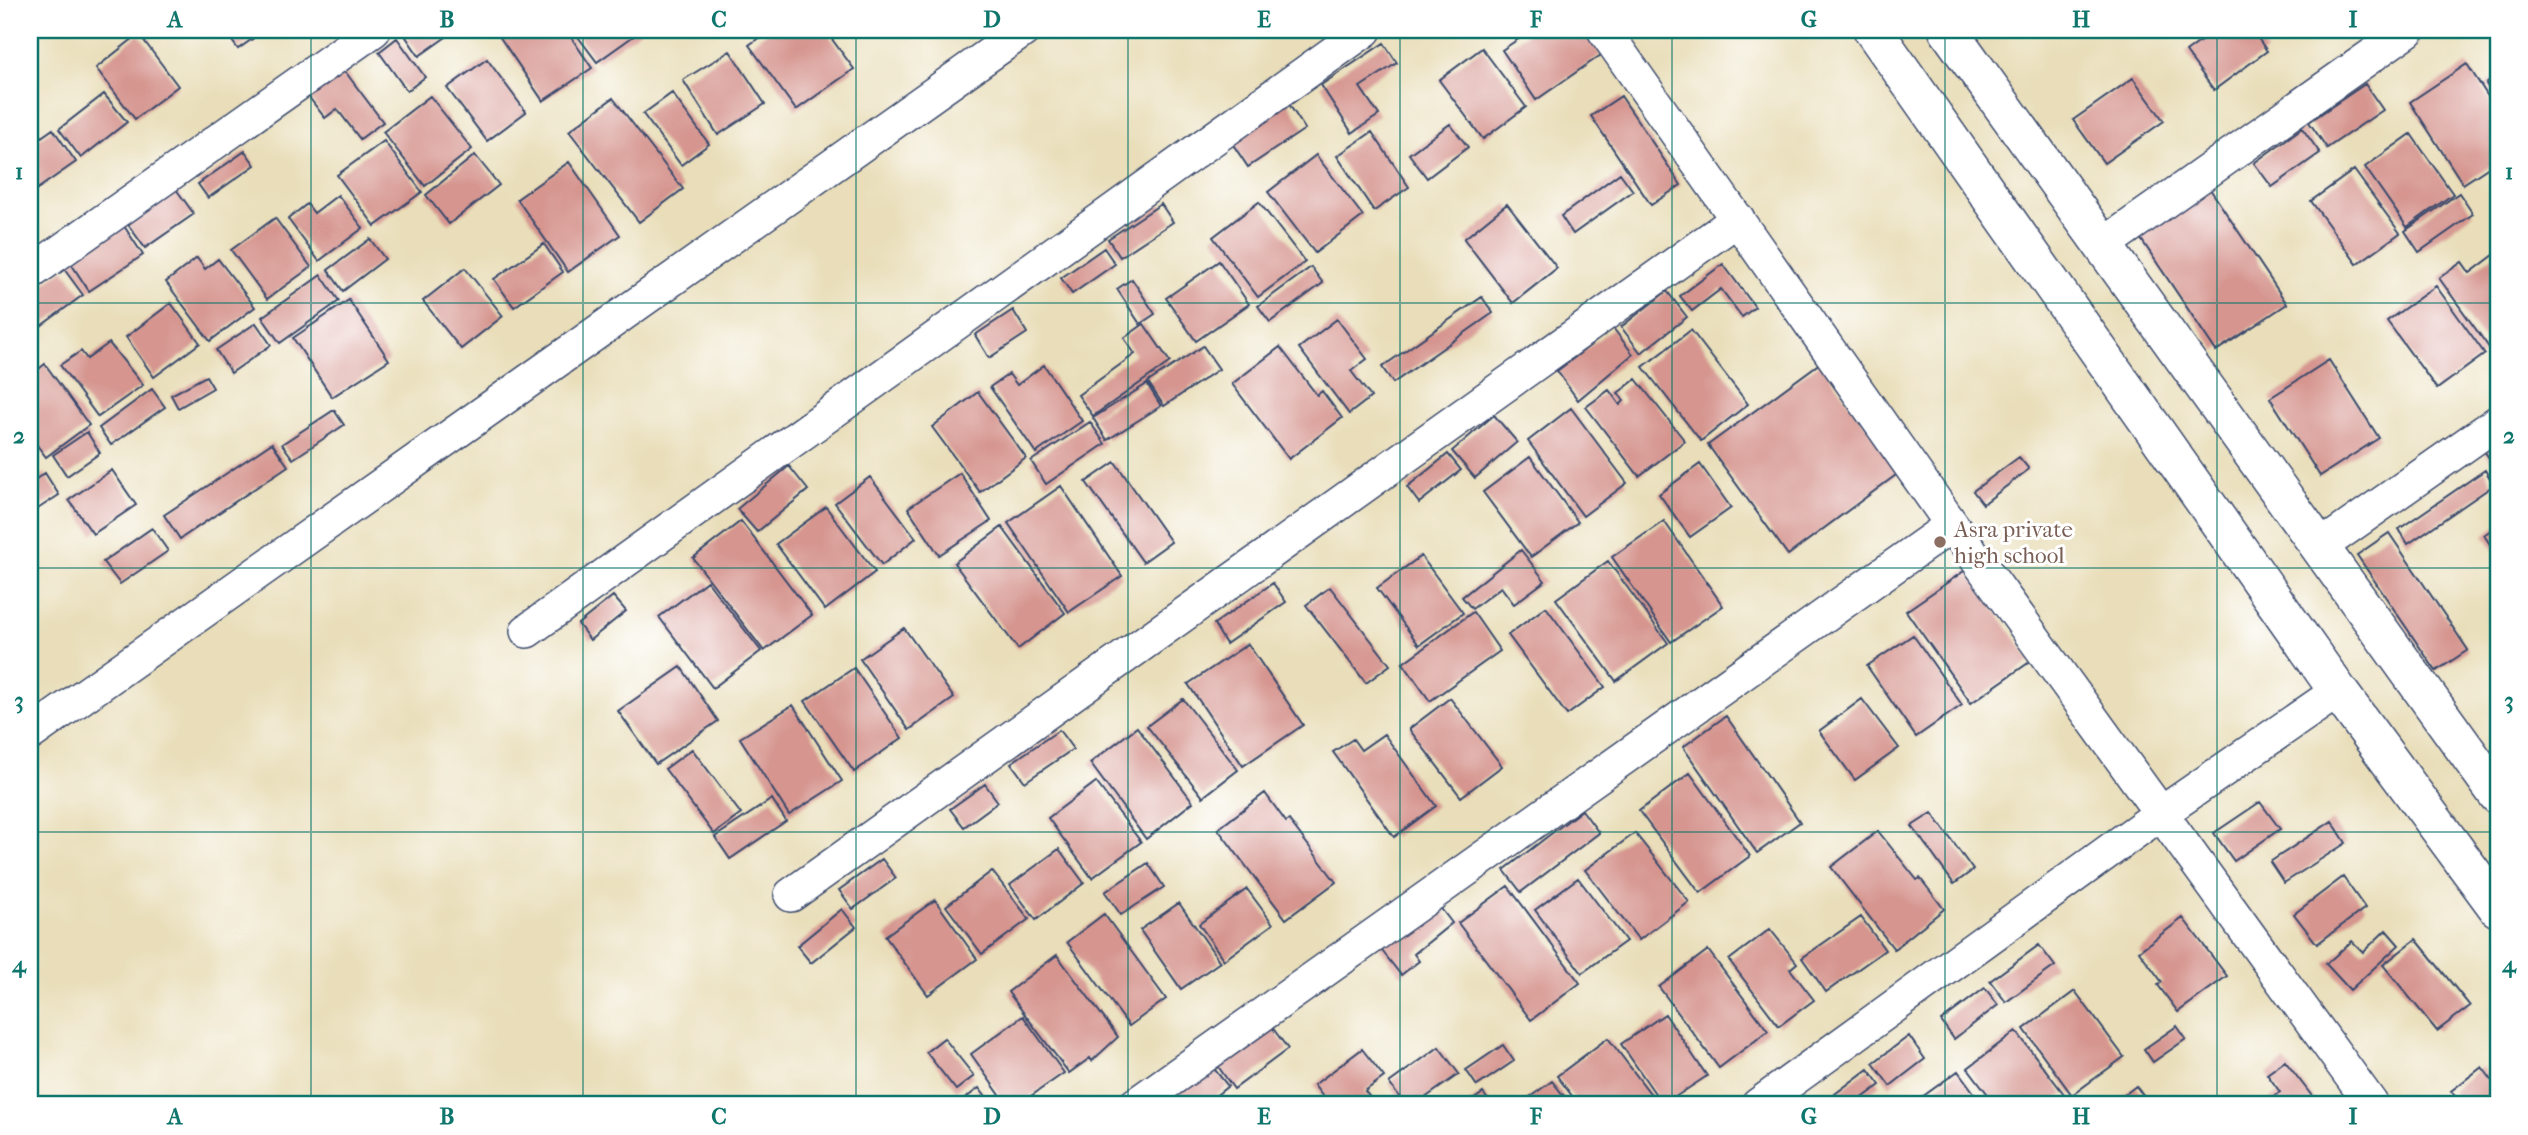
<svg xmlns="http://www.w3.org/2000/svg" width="2528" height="1135" font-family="'IM FELL French Canon',serif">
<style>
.building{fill:#d6958f}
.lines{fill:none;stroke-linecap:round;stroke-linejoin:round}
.street-casing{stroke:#3a496c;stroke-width:36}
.secondary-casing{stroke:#3a496c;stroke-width:41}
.street{stroke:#fff;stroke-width:33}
.secondary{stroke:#fff;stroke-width:38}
.grid{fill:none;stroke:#0f766e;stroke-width:2;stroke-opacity:0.55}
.education-dot{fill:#8d6e63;stroke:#fff;stroke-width:2.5}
.labels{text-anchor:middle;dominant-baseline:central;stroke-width:6;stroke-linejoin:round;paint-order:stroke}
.education-label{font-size:23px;fill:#785e54;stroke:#fff;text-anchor:start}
.neatline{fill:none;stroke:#0f766e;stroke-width:2.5}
.grid-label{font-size:23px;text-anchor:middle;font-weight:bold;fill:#0f766e}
</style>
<rect width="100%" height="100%" fill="#fff"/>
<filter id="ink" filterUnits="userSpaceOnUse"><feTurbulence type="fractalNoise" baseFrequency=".0143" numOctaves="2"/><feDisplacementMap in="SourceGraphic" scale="14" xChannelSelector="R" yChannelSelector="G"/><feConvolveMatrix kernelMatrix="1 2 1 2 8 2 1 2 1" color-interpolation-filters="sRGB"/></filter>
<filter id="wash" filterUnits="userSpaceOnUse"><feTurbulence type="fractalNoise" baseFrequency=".00686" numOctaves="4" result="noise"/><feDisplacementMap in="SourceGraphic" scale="28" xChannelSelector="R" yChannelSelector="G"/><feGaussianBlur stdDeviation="1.57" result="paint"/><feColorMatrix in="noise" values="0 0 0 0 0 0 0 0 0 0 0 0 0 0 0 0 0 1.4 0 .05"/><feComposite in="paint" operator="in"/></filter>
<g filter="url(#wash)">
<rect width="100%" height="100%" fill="#e9deb9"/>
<g id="blocks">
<path class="building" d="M 224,30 L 265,30 L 238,49 Z
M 416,30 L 456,30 L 419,56 L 406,37 Z
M 495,30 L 566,30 L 592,68 L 543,101 Z
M 573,30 L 642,30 L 597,62 Z
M 770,30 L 825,30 L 854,69 L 796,110 L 749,45 Z
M 1532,30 L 1584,30 L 1601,55 L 1536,100 L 1502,50 Z
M 2216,30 L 2252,30 L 2267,51 L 2214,90 L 2186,52 Z
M 139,34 L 178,86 L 135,119 L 96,68 Z
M 397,38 L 425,77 L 407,91 L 379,52 Z
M 1384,43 L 1397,63 L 1360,87 L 1379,115 L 1352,133 L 1321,85 Z
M 1482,48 L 1526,107 L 1483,139 L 1439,80 Z
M 730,51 L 765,104 L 718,135 L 683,80 Z
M 487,59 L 526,112 L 487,141 L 447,88 Z
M 2467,64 L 2498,112 L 2498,161 L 2463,184 L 2410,102 Z
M 344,70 L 383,122 L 360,139 L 337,109 L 325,118 L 308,96 Z
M 2498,75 L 2498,102 L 2486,84 Z
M 2133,78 L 2164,121 L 2104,163 L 2073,120 Z
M 2365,84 L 2383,110 L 2327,148 L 2309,122 Z
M 672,93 L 709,144 L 681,165 L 643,114 Z
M 104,94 L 127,122 L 81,158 L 59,129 Z
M 430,96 L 472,149 L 425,186 L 383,132 Z
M 1621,96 L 1681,185 L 1651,205 L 1591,116 Z
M 613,98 L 683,189 L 639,222 L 569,131 Z
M 1287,101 L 1305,129 L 1248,167 L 1230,140 Z
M 1450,124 L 1468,147 L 1427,178 L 1409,154 Z
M 2302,128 L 2320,153 L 2272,187 L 2254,163 Z
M 53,129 L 76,162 L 30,194 L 30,145 Z
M 1372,132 L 1409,187 L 1374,211 L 1337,156 Z
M 2411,134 L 2453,194 L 2407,227 L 2365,167 Z
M 384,141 L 422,192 L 375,226 L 337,175 Z
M 245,151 L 255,165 L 208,198 L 198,184 Z
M 475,155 L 499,185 L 449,224 L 426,195 Z
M 1316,155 L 1363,216 L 1315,253 L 1268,192 Z
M 569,162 L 620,235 L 568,272 L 517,199 Z
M 2354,170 L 2400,233 L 2357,264 L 2311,201 Z
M 1620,173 L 1633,191 L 1573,234 L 1561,216 Z
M 176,189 L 194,214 L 145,248 L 127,223 Z
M 2210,189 L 2287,304 L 2216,351 L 2139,236 Z
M 2459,193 L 2473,214 L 2419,252 L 2405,231 Z
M 338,195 L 363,228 L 319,261 L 288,219 L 307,204 L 314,213 Z
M 1259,202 L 1305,262 L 1258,297 L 1213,237 Z
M 1161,204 L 1173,222 L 1120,257 L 1108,239 Z
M 1507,204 L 1557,268 L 1513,303 L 1464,239 Z
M 275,218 L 311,267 L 267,299 L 231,250 Z
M 124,226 L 143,255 L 89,291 L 70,262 Z
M 370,239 L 385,259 L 343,291 L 328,270 Z
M 544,244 L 563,272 L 514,307 L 494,279 Z
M 1104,248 L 1115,264 L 1072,294 L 1061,278 Z
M 2494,255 L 2498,261 L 2498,349 L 2493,353 L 2439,278 L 2462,262 L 2470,273 Z
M 197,258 L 205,269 L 218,259 L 255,307 L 210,341 L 166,282 Z
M 1219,261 L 1249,304 L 1196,341 L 1166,298 Z
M 1723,264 L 1755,307 L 1742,317 L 1721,289 L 1692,311 L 1680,296 Z
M 1311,267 L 1323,283 L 1270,322 L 1258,306 Z
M 465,268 L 503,316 L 461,349 L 423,301 Z
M 64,269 L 83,295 L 34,331 L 30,325 L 30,294 Z
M 321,275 L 339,301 L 280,343 L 262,317 Z
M 1132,279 L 1155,314 L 1140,324 L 1117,289 Z
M 2436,286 L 2485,354 L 2437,389 L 2387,321 Z
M 1667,291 L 1687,317 L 1641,353 L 1621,327 Z
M 1482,297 L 1493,313 L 1393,383 L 1382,367 Z
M 349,300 L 389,360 L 332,397 L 293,338 Z
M 171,303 L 200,343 L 154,377 L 126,337 Z
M 1013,310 L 1027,333 L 989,358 L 975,335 Z
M 1337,319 L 1367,359 L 1351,371 L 1371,397 L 1349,414 L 1299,348 Z
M 256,323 L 271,345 L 231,373 L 216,350 Z
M 1144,324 L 1170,362 L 1093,416 L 1078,395 L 1135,354 L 1124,338 Z
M 1613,328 L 1633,354 L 1578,400 L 1557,371 Z
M 1691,330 L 1748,404 L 1701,441 L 1643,367 Z
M 109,343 L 143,385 L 98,417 L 60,365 L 81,351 L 87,359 Z
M 1203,346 L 1219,369 L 1164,406 L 1148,382 Z
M 1280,347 L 1317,395 L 1322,391 L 1342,418 L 1289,459 L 1232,384 Z
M 2329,360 L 2379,438 L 2320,476 L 2270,398 Z
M 1820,363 L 1900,472 L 1788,555 L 1708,445 Z
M 45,364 L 89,425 L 46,457 L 30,436 L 30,376 Z
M 1044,365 L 1082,421 L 1036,453 L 990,387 L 1009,374 L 1017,385 Z
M 206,376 L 213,388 L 178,408 L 171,395 Z
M 1636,379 L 1685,441 L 1639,476 L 1586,407 L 1609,390 L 1620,405 L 1624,401 L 1618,393 Z
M 1147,384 L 1161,406 L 1107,440 L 1093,418 Z
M 152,389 L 165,407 L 111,445 L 99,428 Z
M 978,392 L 1026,458 L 980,492 L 932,427 Z
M 1571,408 L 1627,483 L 1583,516 L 1528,441 Z
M 334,410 L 344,425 L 293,459 L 282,444 Z
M 1494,415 L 1517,442 L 1475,478 L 1452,451 Z
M 1090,422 L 1105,444 L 1046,484 L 1031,461 Z
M 87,432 L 100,453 L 67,476 L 53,455 Z
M 2498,441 L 2498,470 L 2484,451 Z
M 272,443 L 288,466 L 180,539 L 164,515 Z
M 1448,454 L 1461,470 L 1419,503 L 1407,487 Z
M 1530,457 L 1578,522 L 1531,557 L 1483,492 Z
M 2019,457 L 2029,469 L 1983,504 L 1973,491 Z
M 1115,462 L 1171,542 L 1143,562 L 1086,482 Z
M 1700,464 L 1731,508 L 1690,537 L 1659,494 Z
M 789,466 L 808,490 L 757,532 L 737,509 Z
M 112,470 L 136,505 L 93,534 L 69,500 Z
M 2485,470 L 2494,485 L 2408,544 L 2399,529 Z
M 45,473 L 59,495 L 30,514 L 30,483 Z
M 960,473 L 991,521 L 939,555 L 908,508 Z
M 870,477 L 916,538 L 882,565 L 835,503 Z
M 1061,486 L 1122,576 L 1069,612 L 1008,523 Z
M 826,507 L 875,572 L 825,610 L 776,544 Z
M 741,521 L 812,615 L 764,651 L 693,558 Z
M 1664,521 L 1723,606 L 1671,642 L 1612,557 Z
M 2498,525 L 2498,557 L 2484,535 Z
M 1002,527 L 1065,613 L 1018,649 L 954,563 Z
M 152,528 L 168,551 L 120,584 L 103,562 Z
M 2389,533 L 2468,650 L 2436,671 L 2357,555 Z
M 1521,550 L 1545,581 L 1514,604 L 1501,587 L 1472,609 L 1462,597 Z
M 1421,556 L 1463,613 L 1419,645 L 1377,588 Z
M 1608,561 L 1668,643 L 1616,681 L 1556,599 Z
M 1967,569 L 2031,661 L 1971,703 L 1906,611 Z
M 707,581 L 761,651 L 713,688 L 659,617 Z
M 1273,583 L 1286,602 L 1226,644 L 1214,624 Z
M 1330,587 L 1390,665 L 1366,683 L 1306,605 Z
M 613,596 L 626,611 L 590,640 L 578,624 Z
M 1546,607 L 1605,687 L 1567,715 L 1508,635 Z
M 1473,612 L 1500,651 L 1430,701 L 1403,663 Z
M 904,628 L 954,698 L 909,730 L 860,659 Z
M 1913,635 L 1962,705 L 1916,737 L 1867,666 Z
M 1248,644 L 1303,725 L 1243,766 L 1188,684 Z
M 681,667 L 718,721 L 656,764 L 618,711 Z
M 854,668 L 902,738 L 854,772 L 805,701 Z
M 1450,698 L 1502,766 L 1461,797 L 1409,729 Z
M 1183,699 L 1238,770 L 1203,797 L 1147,726 Z
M 1862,699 L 1899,748 L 1855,780 L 1819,731 Z
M 793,705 L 842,781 L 789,815 L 740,738 Z
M 1726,716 L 1800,822 L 1757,853 L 1683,747 Z
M 1137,727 L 1193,802 L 1146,839 L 1090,763 Z
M 1059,730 L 1073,749 L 1025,782 L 1011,763 Z
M 1384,734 L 1436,806 L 1394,837 L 1333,752 L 1353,739 L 1361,750 Z
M 692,749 L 741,814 L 714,834 L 665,769 Z
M 1690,773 L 1750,856 L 1700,893 L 1639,811 Z
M 1096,782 L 1141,842 L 1092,878 L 1048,818 Z
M 985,784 L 998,802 L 964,827 L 950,809 Z
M 1265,793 L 1286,822 L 1289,820 L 1336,882 L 1286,919 L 1218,829 Z
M 772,799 L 786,821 L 730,859 L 715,837 Z
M 2260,802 L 2280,829 L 2234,861 L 2214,833 Z
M 1582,810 L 1599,833 L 1521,892 L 1504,870 Z
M 1932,813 L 1973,870 L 1954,884 L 1912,826 Z
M 2332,821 L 2346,843 L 2284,883 L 2270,862 Z
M 1878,831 L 1917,880 L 1920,878 L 1944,909 L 1894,949 L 1831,867 Z
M 1635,833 L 1689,902 L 1639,940 L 1585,870 Z
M 1059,849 L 1084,883 L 1036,920 L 1010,885 Z
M 882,859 L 896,878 L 853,909 L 839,890 Z
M 1148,863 L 1164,887 L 1121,915 L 1105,892 Z
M 992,871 L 1029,919 L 982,954 L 946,906 Z
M 2343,877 L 2365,908 L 2317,944 L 2294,914 Z
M 1578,878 L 1626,941 L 1582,973 L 1535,910 Z
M 1508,886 L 1580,983 L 1531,1020 L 1458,923 Z
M 1247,889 L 1273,924 L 1224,960 L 1199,924 Z
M 935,900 L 977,959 L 928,995 L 885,936 Z
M 1436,902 L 1452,923 L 1414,954 L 1419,961 L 1401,975 L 1379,947 Z
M 1179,903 L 1220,962 L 1181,989 L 1140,930 Z
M 842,909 L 856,927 L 811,963 L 797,946 Z
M 1104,914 L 1166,999 L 1129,1026 L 1067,942 Z
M 1861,917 L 1885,950 L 1826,992 L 1802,958 Z
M 2183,918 L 2227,976 L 2178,1012 L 2158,985 L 2162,982 L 2139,951 Z
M 1770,929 L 1797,963 L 1790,969 L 1814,1000 L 1779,1026 L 1729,960 Z
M 2386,930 L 2399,945 L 2350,990 L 2326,964 L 2352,941 L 2363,952 Z
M 2416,939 L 2470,1006 L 2437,1031 L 2383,965 Z
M 2039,945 L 2055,966 L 2006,1002 L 1990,981 Z
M 1708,950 L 1768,1031 L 1719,1068 L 1659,987 Z
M 1057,955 L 1118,1037 L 1092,1061 L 1090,1058 L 1069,1073 L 1008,992 Z
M 1985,988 L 1998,1005 L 1954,1039 L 1941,1021 Z
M 2075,991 L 2124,1057 L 2072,1095 L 2024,1029 Z
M 1665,1014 L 1707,1076 L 1663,1105 L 1621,1044 Z
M 1023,1016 L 1064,1073 L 1018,1105 L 1007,1105 L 971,1054 Z
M 1269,1023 L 1288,1049 L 1234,1089 L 1215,1062 Z
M 2177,1026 L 2186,1039 L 2153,1062 L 2144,1049 Z
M 2016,1031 L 2064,1094 L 2049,1105 L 1996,1105 L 1968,1068 Z
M 1909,1036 L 1925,1059 L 1890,1086 L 1873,1063 Z
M 944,1038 L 974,1076 L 956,1090 L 926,1052 Z
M 1608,1038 L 1659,1105 L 1579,1105 L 1557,1076 Z
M 1503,1045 L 1514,1061 L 1477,1086 L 1466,1070 Z
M 1439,1047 L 1459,1074 L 1415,1105 L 1405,1105 L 1389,1083 Z
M 1362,1049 L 1384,1077 L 1365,1091 L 1376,1105 L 1329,1105 L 1314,1085 Z
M 2285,1061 L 2315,1100 L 2308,1105 L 2264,1105 L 2280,1092 L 2267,1074 Z
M 1211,1065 L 1228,1086 L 1204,1105 L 1167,1105 L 1164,1101 Z
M 2482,1067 L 2498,1088 L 2498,1105 L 2462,1105 L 2451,1091 Z
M 1868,1069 L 1880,1085 L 1853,1105 L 1831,1105 L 1827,1100 Z
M 1958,1071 L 1983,1105 L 1911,1105 Z
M 1552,1081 L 1571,1105 L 1519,1105 Z
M 2136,1086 L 2150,1105 L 2117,1105 L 2115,1102 Z
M 979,1088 L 992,1105 L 957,1105 Z
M 1483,1093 L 1492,1105 L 1466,1105 Z"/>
</g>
</g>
<g filter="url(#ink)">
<use href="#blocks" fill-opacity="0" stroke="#3a496c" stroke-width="2"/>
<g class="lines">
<g class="street-casing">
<path id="street" d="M 1604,30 L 1952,525 L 2372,1105
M 2103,245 L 2408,30
M 30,273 L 374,30
M 2320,547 L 2498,422
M 527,631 L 1365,30
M 30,734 L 1024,30
M 791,895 L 1738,219
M 1135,1105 L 1952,525
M 1758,1105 L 2160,814 L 2338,691"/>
</g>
<g class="secondary-casing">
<path id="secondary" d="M 1873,30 L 2338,691 L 2498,908
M 1948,30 L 2498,795"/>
</g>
<use href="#street" class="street"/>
<use href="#secondary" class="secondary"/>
</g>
</g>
<path class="grid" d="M 311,30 L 311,1105M 583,30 L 583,1105M 856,30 L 856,1105M 1128,30 L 1128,1105M 1400,30 L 1400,1105M 1672,30 L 1672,1105M 1945,30 L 1945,1105M 2217,30 L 2217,1105M 30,303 L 2498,303M 30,568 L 2498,568M 30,832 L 2498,832"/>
<circle class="education-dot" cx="1940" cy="542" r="7"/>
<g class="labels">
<g class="education-label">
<text x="1954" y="529">Asra private<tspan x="1954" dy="26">high school</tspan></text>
</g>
</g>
<rect width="2528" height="1135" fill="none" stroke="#fff" stroke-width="77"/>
<rect x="38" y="38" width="2452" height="1058" class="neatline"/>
<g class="grid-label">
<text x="175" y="27">A</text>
<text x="447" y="27">B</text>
<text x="719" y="27">C</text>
<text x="992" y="27">D</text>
<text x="1264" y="27">E</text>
<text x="1536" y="27">F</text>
<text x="1809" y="27">G</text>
<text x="2081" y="27">H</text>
<text x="2353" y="27">I</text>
<text x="19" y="179">1</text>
<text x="2509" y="179">1</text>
<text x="19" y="443">2</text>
<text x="2509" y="443">2</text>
<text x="19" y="708">3</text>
<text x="2509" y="708">3</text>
<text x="19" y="972">4</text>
<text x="2509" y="972">4</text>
<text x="175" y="1124">A</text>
<text x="447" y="1124">B</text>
<text x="719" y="1124">C</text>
<text x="992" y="1124">D</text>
<text x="1264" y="1124">E</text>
<text x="1536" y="1124">F</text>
<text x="1809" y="1124">G</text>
<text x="2081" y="1124">H</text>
<text x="2353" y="1124">I</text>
</g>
</svg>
